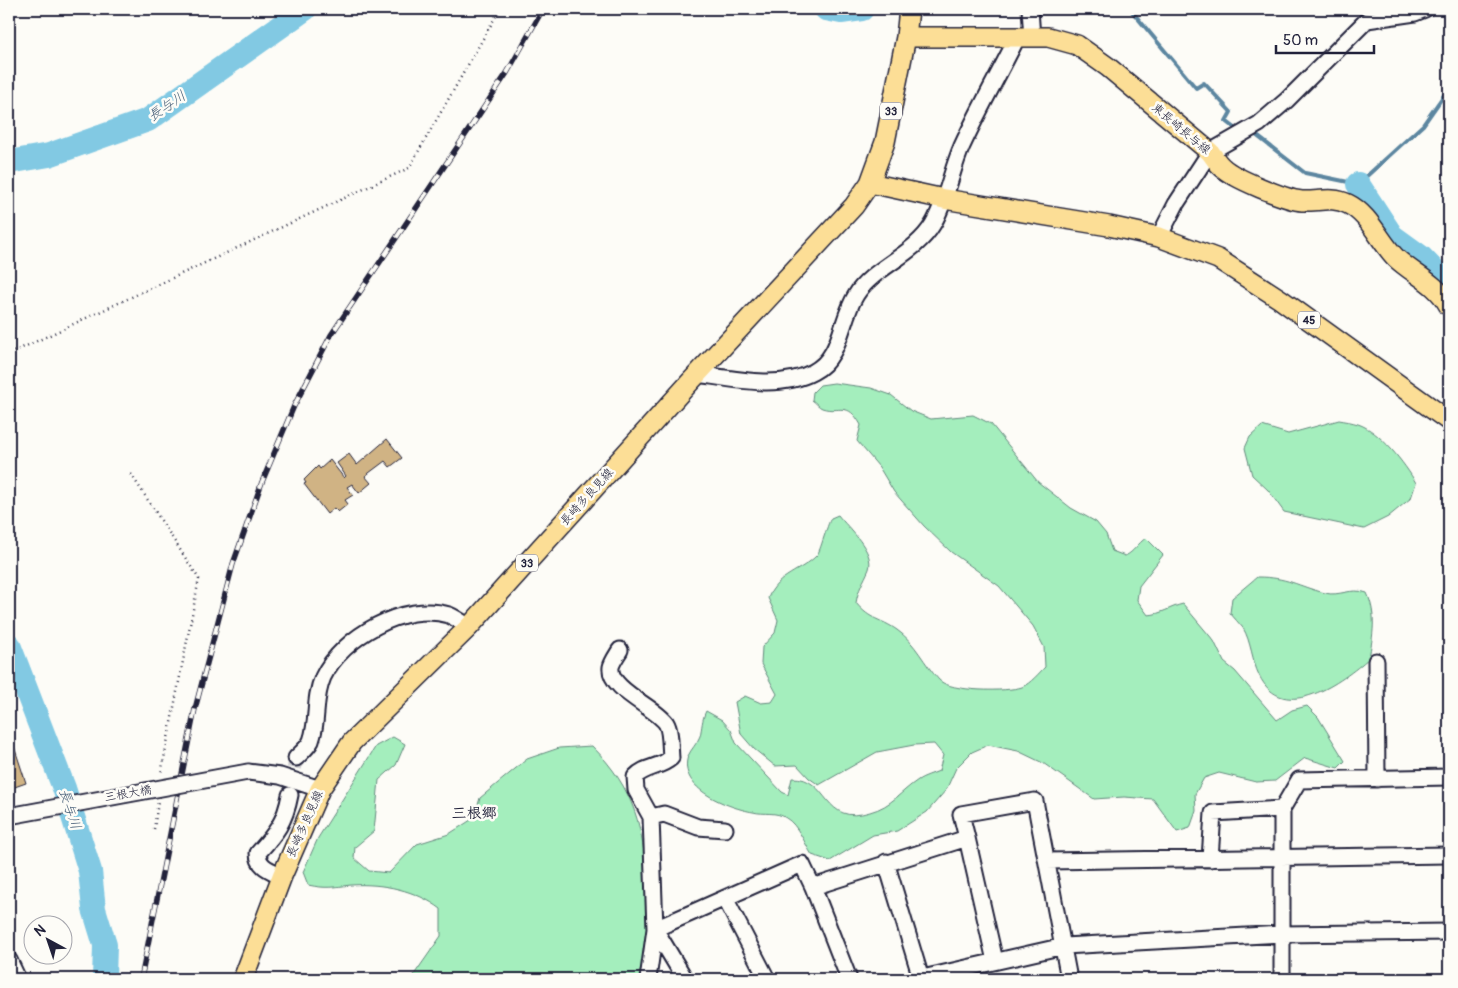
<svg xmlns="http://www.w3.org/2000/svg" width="1458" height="988" font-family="Pangolin,'Klee One',sans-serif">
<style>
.green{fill:#a4eebd;stroke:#63887c}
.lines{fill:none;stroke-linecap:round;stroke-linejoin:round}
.stream{stroke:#5c86a0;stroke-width:4}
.river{stroke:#82c9e3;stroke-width:24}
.building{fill:#d0b384;stroke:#22223b}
.minor-tunnel{stroke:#d1d0d1;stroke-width:15;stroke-dasharray:15 8;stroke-linecap:butt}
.minor-casing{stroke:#22223b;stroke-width:19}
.major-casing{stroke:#22223b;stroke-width:22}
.path{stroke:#22223b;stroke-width:2.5;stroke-dasharray:1 4;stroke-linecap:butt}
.minor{stroke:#fdfcf7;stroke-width:15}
.major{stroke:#fcde96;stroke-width:19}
.rail-casing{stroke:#22223b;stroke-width:5.5}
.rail{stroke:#fdfcf7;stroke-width:4;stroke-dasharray:11;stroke-linecap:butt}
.minor-bridge-casing{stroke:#22223b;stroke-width:19;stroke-linecap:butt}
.minor-bridge{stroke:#fdfcf7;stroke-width:15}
.labels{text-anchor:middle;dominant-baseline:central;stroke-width:5;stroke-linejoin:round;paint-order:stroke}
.shield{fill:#fdfcf7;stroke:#646373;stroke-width:1}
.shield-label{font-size:11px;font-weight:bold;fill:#22223b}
.street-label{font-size:12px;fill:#22223b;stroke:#fdfcf7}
.water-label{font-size:14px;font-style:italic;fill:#445c76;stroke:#fdfcf7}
.quarter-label{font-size:15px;font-weight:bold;fill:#22223b;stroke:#fdfcf7}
</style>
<rect width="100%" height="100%" fill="#fdfcf7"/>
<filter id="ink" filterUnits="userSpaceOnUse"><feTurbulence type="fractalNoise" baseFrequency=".02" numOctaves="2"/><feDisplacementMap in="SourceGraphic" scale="10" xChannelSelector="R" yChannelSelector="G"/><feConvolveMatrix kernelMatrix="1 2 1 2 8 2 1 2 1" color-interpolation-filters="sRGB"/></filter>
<g filter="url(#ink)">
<path class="green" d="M 834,383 L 871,388 L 891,395 L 911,411 L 931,419 L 973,415 L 991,424 L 1038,482 L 1071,508 L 1096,522 L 1106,534 L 1112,551 L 1125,556 C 1134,552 1138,543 1146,538 L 1163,555 L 1139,586 L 1137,600 L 1148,615 C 1162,614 1170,607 1183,604 L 1214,641 L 1224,662 L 1235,671 L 1277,720 L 1292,710 L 1307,706 L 1318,717 L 1345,761 L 1338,768 L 1305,758 L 1275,781 L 1256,782 L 1219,773 L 1204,778 L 1195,794 L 1196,811 L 1190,828 L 1177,832 L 1153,799 L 1124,797 L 1094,799 L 1043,763 L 1018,751 L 988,745 L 972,752 L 956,768 L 946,790 L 927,812 L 897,831 L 873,835 L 830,861 L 812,855 C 805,844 798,825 786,818 C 776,811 764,815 753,812 C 729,808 677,789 688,756 C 691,749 697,744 700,736 C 702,728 702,719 706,711 L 722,720 L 731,730 L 736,743 L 782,792 L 788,795 L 792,778 C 830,777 822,827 870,812 C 892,806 900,792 918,780 C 924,776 932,774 939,771 L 943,755 L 934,744 L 914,745 L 877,752 L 819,785 L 809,778 L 797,765 L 775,766 L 754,749 L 741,734 L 735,702 L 745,696 L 761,703 L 772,702 L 777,694 L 761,664 L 762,647 L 775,633 L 778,620 L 768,598 C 778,574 801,572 817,555 C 820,552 827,525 831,518 L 838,515 C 848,528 875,551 869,569 C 864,581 858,589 856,603 C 871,621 880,618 897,630 C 916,643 924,664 939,680 C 950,692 1007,692 1022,687 C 1031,683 1039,673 1045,667 L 1044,647 L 1033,626 L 999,586 L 951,552 L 924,526 L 894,492 L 879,467 L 857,441 L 861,425 C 847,400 840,414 822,408 C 819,407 815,402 812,400 L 813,392 L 820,385 Z
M 1339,420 C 1345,421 1352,422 1358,424 C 1380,431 1405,464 1416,483 L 1411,498 L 1388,517 L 1364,529 L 1284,512 L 1268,490 L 1252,475 L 1245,448 L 1250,437 L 1262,426 L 1288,434 Z
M 1257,577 C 1288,577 1297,586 1325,593 C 1339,597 1351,587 1367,593 C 1377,615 1373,635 1369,658 C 1343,681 1283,726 1259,675 C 1252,661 1251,641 1243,628 C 1239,623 1234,618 1230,613 L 1232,598 Z
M 393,737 L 405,744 L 396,765 L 379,780 L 374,831 L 355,847 L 354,858 L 369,871 L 389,873 L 417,844 L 449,834 L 474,818 L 480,798 L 527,759 L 559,748 L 592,746 C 635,789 644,829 647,888 C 648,900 650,914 649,926 C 647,944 643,962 641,979 L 411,979 L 441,936 L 441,909 C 416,890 383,883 351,885 C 334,887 326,889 308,885 L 303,872 L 318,838 L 376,746 Z"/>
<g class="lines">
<path class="stream" d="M 1130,9 L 1196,88 L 1204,83 L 1231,112 L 1226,121 L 1239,131
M 1252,132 L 1305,173 L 1358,184 L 1423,125 L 1449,88"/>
<path class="river" d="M 826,9 L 841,12 L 862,9
M 9,162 L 49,155 L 148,120 L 305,9
M 1358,184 L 1392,236 L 1421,257 L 1449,286
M 9,645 L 64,788 L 90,871 L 94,909 L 105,945 L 104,979"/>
</g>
<path class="building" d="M 387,439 L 402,458 L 390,467 L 385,461 L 365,476 L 371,483 L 359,493 L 352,484 L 347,487 L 353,495 L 345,500 L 348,504 L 338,512 L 334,508 L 327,514 L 304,484 L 306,483 L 304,480 L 318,466 L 320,469 L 330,460 L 344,478 L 346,476 L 337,463 L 349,454 L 357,465 Z
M 9,731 L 26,783 L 9,789 Z"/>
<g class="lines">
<path class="minor-tunnel" d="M 291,791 L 296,758"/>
<g class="minor-casing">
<path id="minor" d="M 1030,9 L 1032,38
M 1159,237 L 1176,204 L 1210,152 L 1259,124 L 1287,100 L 1367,20 L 1415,13 L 1425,9
M 698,374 C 733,379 780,390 813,372 C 842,357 840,320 856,295 C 872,268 915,255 933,224 C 947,200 951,171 962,146 C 979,109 999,74 1017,38
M 620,650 C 617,655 612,662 611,667 C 608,689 655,707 666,723 C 671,731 670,748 671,758 C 660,768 645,766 635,777 L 636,790 L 651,817 L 655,929 L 685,979
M 1376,661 L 1377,779
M 296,758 C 301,753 308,747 311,741 C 319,719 313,700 323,677 C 342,637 405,601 449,615 C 456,618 463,623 469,627
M 248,772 L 280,776 L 320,789
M 651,817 L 664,814 L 698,827 L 725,829
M 967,838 L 995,961
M 1210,859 L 1213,813 L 1282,809
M 1047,861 L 1449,855
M 886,862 L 921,978
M 282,876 C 270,870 258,867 258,853 C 276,833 285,822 290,795
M 813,887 L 849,979
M 725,898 L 767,979
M 9,960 L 18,979
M 648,979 L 655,929 L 802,864 L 813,887 L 967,838 L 961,814 L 1035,801 L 1069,979
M 918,979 L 1064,946 L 1281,934 L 1449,932
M 1282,979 L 1282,809 L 1299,780 L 1449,777"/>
</g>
<g class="major-casing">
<path id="major" d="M 906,37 L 1048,37 L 1077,45 L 1108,67 L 1210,152 C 1214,157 1217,163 1222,167 C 1233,178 1286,200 1302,201 C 1318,202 1332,196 1348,204 C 1369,214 1380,242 1396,258 C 1414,275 1437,283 1449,306
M 870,183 L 944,199 L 1109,226 L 1159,237 L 1218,259 L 1280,299 L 1449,421
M 243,979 L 282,876 L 320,789 L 352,742 L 469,627 L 691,381 L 854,206 L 870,183 L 885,142 L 906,37 L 909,9"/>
</g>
<path class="path" d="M 9,354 L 409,168 L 500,9
M 131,474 L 199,579 L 161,774
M 154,829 L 158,802"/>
<use href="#minor" class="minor"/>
<use href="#major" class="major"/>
<g class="rail-casing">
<path id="rail" d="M 141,979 L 195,709 L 233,564 L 262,482 L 294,406 L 331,335 L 507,73 L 543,9"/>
</g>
<use href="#rail" class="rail"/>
<g class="minor-bridge-casing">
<path id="minor-bridge" d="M 9,816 L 248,772"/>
</g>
<use href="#minor-bridge" class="minor-bridge"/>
</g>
</g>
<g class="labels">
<g class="shield">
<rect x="880" y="102.5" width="22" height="17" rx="4"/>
<rect x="1298" y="311.5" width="22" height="17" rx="4"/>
<rect x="516" y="554.5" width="22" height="17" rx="4"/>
</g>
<g class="shield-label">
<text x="891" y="111">33</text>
<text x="1309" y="320">45</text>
<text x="527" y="563">33</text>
</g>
<g class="street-label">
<text transform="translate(1181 129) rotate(40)">東長崎長与線</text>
<text transform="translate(587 497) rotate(-48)">長崎多良見線</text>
<text transform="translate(128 794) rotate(-10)">三根大橋</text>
<text transform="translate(305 824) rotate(-66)">長崎多良見線</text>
</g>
<g class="water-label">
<text transform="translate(167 106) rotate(-34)">長与川</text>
<text transform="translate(70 809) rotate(72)">長与川</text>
</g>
<g class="quarter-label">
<text x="474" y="813">三根郷</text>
</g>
</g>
<rect width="1458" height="988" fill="none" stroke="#fdfcf7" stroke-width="30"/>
<rect x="15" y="15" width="1428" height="958" fill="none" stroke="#22223b" stroke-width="2" filter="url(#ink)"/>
<g transform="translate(48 940) rotate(320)"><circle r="24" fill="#fdfcf7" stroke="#a5a5ac"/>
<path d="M0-4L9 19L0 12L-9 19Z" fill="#22223b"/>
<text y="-8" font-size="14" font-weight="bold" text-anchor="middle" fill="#22223b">N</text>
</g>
<path d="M1276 45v8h98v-8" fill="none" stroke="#22223b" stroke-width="2.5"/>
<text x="1283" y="45" font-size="15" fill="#22223b" stroke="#fdfcf7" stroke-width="4" paint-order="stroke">50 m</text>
</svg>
